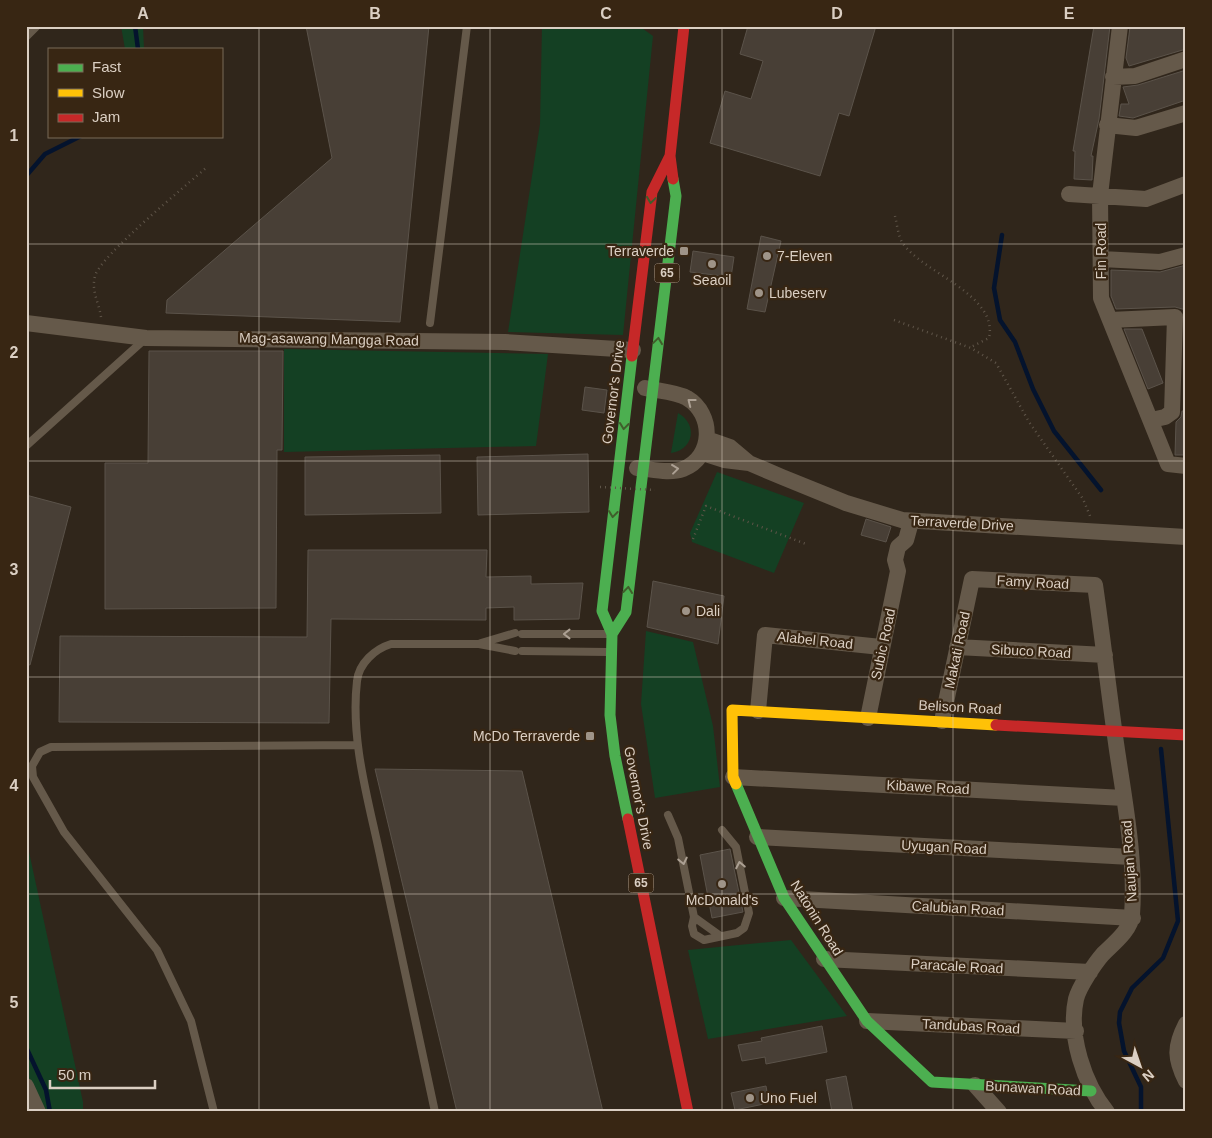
<svg xmlns="http://www.w3.org/2000/svg" width="1212" height="1138" font-family="Arial,sans-serif">
<style>
.green{fill:#144023}
.lines{fill:none;stroke-linecap:round;stroke-linejoin:round}
.stream{stroke:#04132d;stroke-width:4.5}
.building{fill:#483f36;stroke:#5b534a}
.path{stroke:#5f5549;stroke-width:2.5;stroke-dasharray:1 4;stroke-linecap:butt}
.lane{stroke:#65594a;stroke-width:8}
.street{stroke:#65594a;stroke-width:16}
.fast{stroke:#4caf50;stroke-width:11}
.slow{stroke:#ffc107;stroke-width:11}
.jam{stroke:#c62828;stroke-width:11}
.path-bridge{stroke:#5f5549;stroke-width:2.5;stroke-dasharray:1 4;stroke-linecap:butt}
.oneway{stroke:#405d2b}
.oneway2{stroke:#aca093}
.grid{fill:none;stroke:#dbcfc3;stroke-width:1;stroke-opacity:0.55}
.poi-dot{fill:#9f9488;stroke:#382613;stroke-width:2}
.labels{text-anchor:middle;dominant-baseline:central;stroke-width:4.5;stroke-linejoin:round;paint-order:stroke}
.shield{fill:#382613;stroke:#aa9c8e;stroke-width:1}
.shield-label{font-size:12px;font-weight:bold;fill:#dbcfc3}
.poi-label{font-size:14px;fill:#dbcfc3;stroke:#382613;text-anchor:start}
.street-label{font-size:14px;fill:#dbcfc3;stroke:#382613}
.neatline{fill:none;stroke:#dbcfc3;stroke-width:2}
.grid-label{font-size:16px;text-anchor:middle;font-weight:bold;fill:#dbcfc3}
</style>
<rect width="100%" height="100%" fill="#30261b"/>
<path class="green" d="M 121,26 L 143,26 L 144,49 L 125,49 Z
M 542,26 L 639,26 L 653,36 L 623,335 L 508,332 L 540,124 Z
M 284,349 L 548,354 L 536,446 L 284,452 Z
M 678,413 C 698,424 694,450 671,453 Z
M 717,472 L 804,503 L 774,573 L 692,542 L 690,533 Z
M 646,631 L 693,642 L 713,726 L 720,787 L 655,798 L 641,704 Z
M 26,838 L 83,1102 L 83,1112 L 26,1112 Z
M 791,940 L 847,1016 L 708,1039 L 688,950 Z"/>
<g class="lines">
<path class="stream" d="M 135,26 L 138,49
M 26,176 L 45,154 L 81,136
M 1002,235 L 994,288 L 1000,320 L 1015,342 L 1033,389 L 1054,431 L 1101,490
M 26,1047 L 46,1090 L 50,1112
M 1141,1112 L 1141,1087 L 1124,1051 L 1119,1023 L 1120,1012 L 1132,988 L 1163,958 L 1178,921 L 1161,749"/>
</g>
<path class="building" d="M 306,26 L 429,26 L 400,322 L 166,313 L 167,300 L 332,158 Z
M 748,26 L 876,26 L 849,116 L 839,113 L 820,176 L 710,143 L 725,91 L 751,99 L 763,61 L 740,54 Z
M 1094,26 L 1110,26 L 1099,119 L 1091,156 L 1093,156 L 1092,180 L 1074,179 L 1075,151 L 1073,151 Z
M 1186,26 L 1186,49 L 1129,66 L 1126,58 L 1130,27 Z
M 1186,70 L 1186,100 L 1133,118 L 1119,116 L 1121,104 L 1129,104 L 1123,87 L 1138,85 Z
M 761,236 L 781,241 L 765,312 L 747,309 Z
M 693,251 L 734,257 L 731,277 L 690,272 Z
M 1186,265 L 1186,310 L 1175,307 L 1116,309 L 1111,296 L 1111,270 L 1160,272 Z
M 1124,329 L 1142,329 L 1163,383 L 1148,389 Z
M 149,351 L 283,351 L 282,450 L 277,450 L 276,608 L 105,609 L 105,463 L 148,463 Z
M 585,387 L 607,390 L 604,413 L 582,410 Z
M 1182,411 L 1186,411 L 1186,455 L 1175,455 L 1176,422 L 1181,417 Z
M 588,454 L 589,512 L 478,515 L 477,457 Z
M 440,455 L 441,513 L 305,515 L 305,457 Z
M 26,495 L 71,507 L 30,665 L 26,664 Z
M 866,519 L 891,527 L 886,542 L 861,535 Z
M 308,550 L 487,550 L 486,577 L 531,576 L 531,584 L 583,583 L 579,619 L 514,620 L 514,607 L 486,608 L 486,620 L 331,619 L 329,723 L 59,722 L 60,636 L 307,637 Z
M 653,581 L 724,596 L 718,644 L 647,627 Z
M 375,769 L 522,771 L 603,1112 L 457,1112 Z
M 730,849 L 743,912 L 712,918 L 700,855 Z
M 822,1026 L 827,1052 L 766,1064 L 765,1057 L 742,1061 L 738,1045 L 762,1041 L 761,1038 Z
M 846,1076 L 853,1112 L 832,1112 L 826,1080 Z
M 766,1086 L 769,1103 L 735,1110 L 731,1093 Z"/>
<g class="lines">
<path class="path" d="M 895,216 C 897,224 898,235 902,242 C 920,272 999,294 989,338 L 971,347
M 101,317 C 99,303 91,291 95,276 C 100,256 187,185 207,167
M 894,320 L 971,348 L 996,363 L 1029,422 L 1083,499 L 1090,516
M 693,539 L 706,506 L 806,544"/>
<path class="lane" d="M 26,37 L 37,26
M 430,323 L 467,26
M 26,446 L 145,339
M 522,634 L 607,634
M 481,643 L 515,633
M 522,651 L 608,652
M 668,815 L 678,838 L 694,917 L 692,926 L 694,934 L 704,940 L 737,933 L 744,928 L 749,913 L 736,847 L 722,830
M 694,917 L 719,935
M 214,1112 L 191,1021 L 157,950 L 64,832 L 33,777 L 32,766 L 40,752 L 51,747 L 357,745
M 435,1112 C 417,1028 399,944 381,860 C 369,802 350,741 357,681 C 359,663 375,649 391,644 L 479,644 L 515,651"/>
<path class="street" d="M 1120,26 L 1100,195 L 1101,298 L 1168,464 L 1186,466
M 1113,77 L 1135,76 L 1186,59
M 1107,125 L 1136,128 L 1186,113
M 1069,194 L 1146,199 L 1186,184
M 1101,259 L 1160,262 L 1186,255
M 1110,320 L 1175,317 L 1172,412 L 1165,417 L 1151,420
M 26,323 L 146,338 L 505,342 L 633,350
M 707,439 L 730,447 L 749,463 L 782,477 L 846,503 L 902,520 L 1186,537
M 702,453 L 724,460 L 749,463
M 637,468 C 651,469 669,474 683,469 C 714,457 714,414 687,398 C 676,392 658,391 645,388
M 957,647 L 1105,655
M 758,711 L 765,635 L 881,647
M 868,718 L 898,571 L 895,560 L 898,547 L 906,540 L 911,522
M 942,721 L 972,579 L 1095,585 C 1103,640 1109,695 1117,750 C 1125,804 1136,861 1132,915 C 1131,930 1113,944 1103,954 C 1095,963 1079,987 1076,999 C 1068,1035 1084,1084 1107,1112
M 733,777 L 1124,798
M 757,837 L 1131,857
M 784,898 L 1133,918
M 824,959 L 1090,972
M 867,1021 L 1076,1031
M 1186,1024 C 1174,1047 1175,1059 1186,1081
M 975,1085 L 999,1112
M 26,1086 L 38,1112"/>
<path class="fast" d="M 612,634 L 626,612 L 676,196 L 673,179
M 736,784 L 784,898 L 867,1021 L 932,1082 L 1091,1091
M 628,819 L 615,756 L 610,715 L 612,634 L 602,611 L 632,356"/>
<path class="slow" d="M 736,784 L 733,777 L 732,710 L 996,725"/>
<path class="jam" d="M 673,179 L 670,156 L 684,26
M 632,356 L 652,192 L 670,156
M 996,725 L 1186,735
M 628,819 L 688,1112"/>
<path class="path-bridge" d="M 600,487 L 655,490"/>
</g>
<defs><path id="oneway-chevron" d="M-2-3.5L2.5 0L-2 3.5" fill="none" stroke-width="1.6" stroke-linecap="round" stroke-linejoin="round" transform="scale(1.25)"/></defs>
<g class="oneway">
<use href="#oneway-chevron" transform="translate(651 200) rotate(98)"/>
<use href="#oneway-chevron" transform="translate(658 341) rotate(-82)"/>
<use href="#oneway-chevron" transform="translate(624 426) rotate(97)"/>
<use href="#oneway-chevron" transform="translate(613 514) rotate(97)"/>
<use href="#oneway-chevron" transform="translate(628 590) rotate(-83)"/>
</g>
<g class="oneway2">
<use href="#oneway-chevron" transform="translate(691 402) rotate(-142)"/>
<use href="#oneway-chevron" transform="translate(675 469) rotate(-7)"/>
<use href="#oneway-chevron" transform="translate(567 634) rotate(-180)"/>
<use href="#oneway-chevron" transform="translate(683 861) rotate(78)"/>
<use href="#oneway-chevron" transform="translate(740 865) rotate(-101)"/>
</g>
<path class="grid" d="M 259,26 L 259,1112M 490,26 L 490,1112M 722,26 L 722,1112M 953,26 L 953,1112M 26,244 L 1186,244M 26,461 L 1186,461M 26,677 L 1186,677M 26,894 L 1186,894"/>
<g class="poi-dot">
<rect x="679" y="246" width="10" height="10" rx="2.5"/>
<circle cx="767" cy="256" r="5"/>
<circle cx="712" cy="264" r="5"/>
<circle cx="759" cy="293" r="5"/>
<circle cx="686" cy="611" r="5"/>
<rect x="585" y="731" width="10" height="10" rx="2.5"/>
<circle cx="722" cy="884" r="5"/>
<circle cx="750" cy="1098" r="5"/>
</g>
<g class="labels">
<g class="shield">
<rect x="654.5" y="263.5" width="25" height="19" rx="4"/>
<rect x="628.5" y="873.5" width="25" height="19" rx="4"/>
</g>
<g class="shield-label">
<text x="667" y="273">65</text>
<text x="641" y="883">65</text>
</g>
<g class="poi-label">
<text x="674" y="251" text-anchor="end">Terraverde</text>
<text x="777" y="256">7-Eleven</text>
<text x="712" y="280" text-anchor="middle">Seaoil</text>
<text x="769" y="293">Lubeserv</text>
<text x="696" y="611">Dali</text>
<text x="580" y="736" text-anchor="end">McDo Terraverde</text>
<text x="722" y="900" text-anchor="middle">McDonald's</text>
<text x="760" y="1098">Uno Fuel</text>
</g>
<g class="street-label">
<text transform="translate(1101 251) rotate(-90)">Fin Road</text>
<text transform="translate(329 339) rotate(1)">Mag-asawang Mangga Road</text>
<text transform="translate(613 392) rotate(-83)">Governor's Drive</text>
<text transform="translate(962 523) rotate(3)">Terraverde Drive</text>
<text transform="translate(1033 582) rotate(3)">Famy Road</text>
<text transform="translate(815 640) rotate(6)">Alabel Road</text>
<text transform="translate(883 644) rotate(-78)">Subic Road</text>
<text transform="translate(957 650) rotate(-78)">Makati Road</text>
<text transform="translate(1031 651) rotate(3)">Sibuco Road</text>
<text transform="translate(960 707) rotate(3)">Belison Road</text>
<text transform="translate(928 787) rotate(3)">Kibawe Road</text>
<text transform="translate(639 798) rotate(79)">Governor's Drive</text>
<text transform="translate(944 847) rotate(3)">Uyugan Road</text>
<text transform="translate(1129 861) rotate(-94)">Naujan Road</text>
<text transform="translate(958 908) rotate(3)">Calubian Road</text>
<text transform="translate(817 918) rotate(58)">Natonin Road</text>
<text transform="translate(957 966) rotate(3)">Paracale Road</text>
<text transform="translate(971 1026) rotate(3)">Tandubas Road</text>
<text transform="translate(1033 1088) rotate(3)">Bunawan Road</text>
</g>
</g>
<rect width="1212" height="1138" fill="none" stroke="#382613" stroke-width="55"/>
<rect x="48" y="48" width="175" height="90" fill="#382613" stroke="#796a59"/>
<rect x="58" y="64" width="25" height="8" fill="#4caf50" stroke="#796a59"/>
<text x="92" y="72" font-size="15" fill="#dbcfc3">Fast</text>
<rect x="58" y="89" width="25" height="8" fill="#ffc107" stroke="#796a59"/>
<text x="92" y="98" font-size="15" fill="#dbcfc3">Slow</text>
<rect x="58" y="114" width="25" height="8" fill="#c62828" stroke="#796a59"/>
<text x="92" y="122" font-size="15" fill="#dbcfc3">Jam</text>
<g transform="translate(1140 1066) rotate(140)" stroke="#382613" stroke-width="4" paint-order="stroke">
<path d="M0-4L9 19L0 12L-9 19Z" fill="#dbcfc3"/>
<text y="-8" font-size="14" font-weight="bold" text-anchor="middle" fill="#dbcfc3">N</text>
</g>
<path d="M50 1080v8h105v-8" fill="none" stroke="#dbcfc3" stroke-width="2.5"/>
<text x="58" y="1080" font-size="15" fill="#dbcfc3" stroke="#382613" stroke-width="4" paint-order="stroke">50 m</text>
<rect x="28" y="28" width="1156" height="1082" class="neatline"/>
<g class="grid-label">
<text x="143" y="19">A</text>
<text x="375" y="19">B</text>
<text x="606" y="19">C</text>
<text x="837" y="19">D</text>
<text x="1069" y="19">E</text>
<text x="14" y="141">1</text>
<text x="14" y="358">2</text>
<text x="14" y="575">3</text>
<text x="14" y="791">4</text>
<text x="14" y="1008">5</text>
</g>
</svg>
